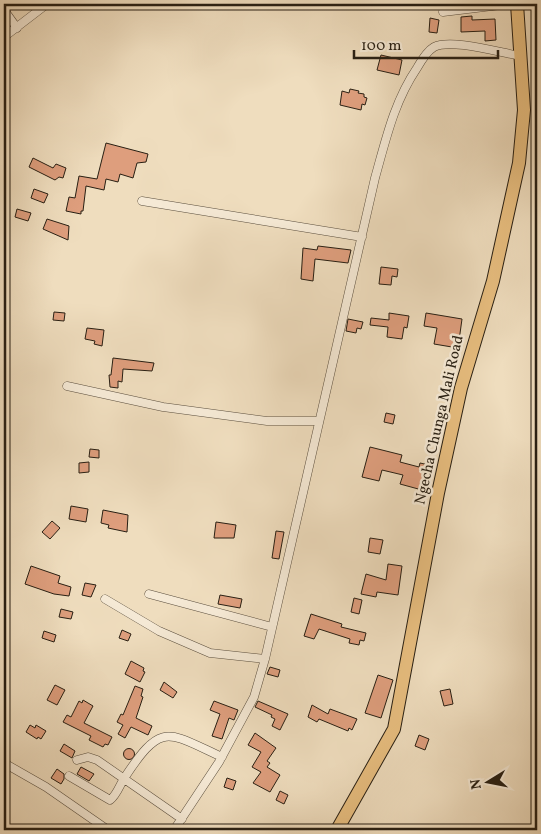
<svg xmlns="http://www.w3.org/2000/svg" width="541" height="834" font-family="Vollkorn,serif">
<style>
.building{fill:#de9e7d;stroke:#281f13}
.lines{fill:none;stroke-linecap:round;stroke-linejoin:round}
.street-casing{stroke:#5a4e3e;stroke-width:9}
.primary-casing{stroke:#281f13;stroke-width:14}
.street{stroke:#f5e9d5;stroke-width:8}
.primary{stroke:#e8be7f;stroke-width:12}
.labels{text-anchor:middle;dominant-baseline:central;stroke-width:5;stroke-linejoin:round;paint-order:stroke}
.street-label{font-size:15px;fill:#281f13;stroke:#f5e9d5}
</style>
<rect width="100%" height="100%" fill="#efddbe"/>
<filter id="stains"><feTurbulence type="fractalNoise" baseFrequency=".004" numOctaves="4"/><feColorMatrix values="0 0 0 0 .2 0 0 0 0 .09 0 0 0 0 .02 0 0 0 .5 -.17"/></filter>
<radialGradient id="worn" r=".72"><stop offset=".6" stop-color="#630" stop-opacity="0"/><stop offset="1" stop-color="#630" stop-opacity=".3"/></radialGradient>
<path class="building" d="M 472,16 L 472,20 L 495,19 L 496,40 L 485,41 L 485,31 L 461,32 L 461,17 Z
M 430,18 L 439,20 L 437,33 L 429,32 Z
M 381,55 L 402,60 L 399,75 L 377,70 Z
M 350,89 L 359,91 L 358,93 L 364,94 L 364,97 L 367,98 L 365,105 L 362,104 L 361,110 L 340,105 L 342,91 L 349,93 Z
M 106,143 L 148,154 L 146,162 L 137,163 L 133,178 L 120,174 L 118,182 L 106,179 L 104,190 L 86,186 L 83,211 L 81,211 L 81,214 L 66,211 L 69,197 L 75,198 L 79,176 L 97,179 Z
M 33,158 L 53,168 L 56,164 L 66,168 L 63,178 L 59,177 L 55,180 L 29,167 Z
M 34,189 L 48,194 L 44,203 L 31,198 Z
M 17,209 L 31,213 L 28,221 L 15,217 Z
M 47,219 L 69,226 L 68,240 L 43,229 Z
M 318,246 L 351,250 L 348,263 L 315,259 L 313,281 L 301,279 L 303,248 L 317,250 Z
M 381,267 L 398,269 L 397,277 L 392,276 L 391,285 L 379,284 Z
M 54,312 L 65,313 L 64,321 L 53,320 Z
M 389,313 L 409,316 L 407,328 L 404,327 L 402,339 L 387,337 L 388,327 L 370,325 L 371,318 L 389,320 Z
M 426,313 L 462,319 L 458,348 L 434,344 L 437,328 L 424,326 Z
M 348,319 L 363,322 L 361,329 L 357,328 L 356,333 L 346,331 Z
M 87,328 L 104,330 L 102,346 L 94,344 L 95,341 L 85,339 Z
M 113,358 L 154,363 L 152,371 L 123,369 L 122,382 L 118,381 L 118,388 L 110,387 L 109,375 L 111,375 Z
M 386,413 L 395,415 L 393,424 L 384,422 Z
M 370,447 L 402,455 L 400,462 L 419,467 L 420,463 L 429,465 L 422,490 L 400,484 L 403,475 L 382,470 L 379,481 L 362,477 Z
M 90,449 L 99,450 L 99,458 L 89,457 Z
M 89,462 L 89,472 L 79,473 L 79,463 Z
M 71,506 L 88,509 L 86,522 L 69,519 Z
M 103,510 L 128,515 L 127,532 L 108,528 L 109,525 L 101,523 Z
M 52,521 L 60,528 L 50,539 L 42,532 Z
M 216,522 L 236,525 L 234,538 L 214,538 Z
M 276,531 L 284,532 L 279,559 L 272,558 Z
M 370,538 L 383,540 L 380,554 L 368,552 Z
M 388,564 L 402,566 L 398,595 L 377,592 L 376,597 L 361,594 L 366,574 L 386,580 Z
M 31,566 L 60,576 L 58,583 L 71,587 L 69,596 L 54,594 L 25,584 Z
M 85,583 L 96,585 L 91,597 L 82,595 Z
M 220,595 L 242,599 L 240,608 L 218,604 Z
M 354,598 L 362,600 L 359,614 L 351,612 Z
M 61,609 L 73,612 L 71,619 L 59,617 Z
M 311,614 L 342,624 L 341,627 L 366,633 L 364,641 L 360,640 L 359,645 L 349,643 L 350,639 L 319,629 L 314,639 L 304,636 Z
M 122,630 L 131,634 L 128,641 L 119,638 Z
M 44,631 L 56,635 L 54,642 L 42,638 Z
M 131,661 L 144,668 L 143,671 L 145,672 L 140,682 L 125,674 Z
M 270,667 L 280,670 L 278,677 L 267,674 Z
M 378,675 L 393,680 L 381,718 L 365,713 Z
M 164,682 L 177,692 L 173,698 L 160,690 Z
M 55,685 L 65,690 L 57,705 L 47,700 Z
M 135,686 L 143,689 L 141,696 L 143,697 L 136,718 L 152,726 L 148,735 L 131,727 L 125,738 L 118,734 L 123,725 L 117,722 L 121,714 L 123,715 Z
M 450,689 L 453,704 L 444,706 L 440,691 Z
M 83,700 L 93,706 L 84,723 L 112,737 L 108,745 L 105,744 L 103,747 L 89,740 L 91,736 L 63,722 L 67,715 L 71,717 L 79,701 L 82,703 Z
M 214,701 L 238,710 L 234,720 L 229,718 L 222,739 L 212,736 L 220,714 L 210,710 Z
M 258,701 L 288,714 L 280,730 L 272,726 L 275,719 L 271,717 L 272,715 L 255,707 Z
M 312,705 L 328,714 L 330,709 L 357,719 L 352,730 L 349,728 L 348,731 L 319,719 L 317,722 L 308,717 Z
M 30,725 L 35,728 L 36,725 L 46,731 L 41,739 L 38,737 L 37,739 L 26,732 Z
M 255,733 L 276,748 L 267,761 L 270,763 L 267,767 L 280,775 L 270,792 L 253,783 L 261,772 L 252,767 L 261,752 L 248,745 Z
M 419,735 L 429,739 L 425,750 L 415,746 Z
M 64,744 L 75,751 L 72,758 L 60,751 Z
M123.5 754a5.5 5.5 0 1 1 11 0a5.5 5.5 0 1 1-11 0Z
M 81,767 L 94,774 L 89,781 L 77,774 Z
M 57,769 L 64,774 L 64,779 L 61,784 L 51,778 Z
M 227,778 L 236,781 L 233,790 L 224,787 Z
M 280,791 L 288,795 L 284,804 L 276,800 Z"/>
<g class="lines">
<g class="street-casing">
<path id="street" d="M 4,10 L 17,28
M 443,12 L 509,4
M 4,37 L 47,4
M 142,201 L 362,237
M 67,386 L 163,407 L 267,421 L 319,421
M 149,594 L 272,627
M 105,599 L 159,631 L 210,653 L 265,659
M 77,760 L 88,757 L 97,760 L 182,819
M 4,763 L 46,787 L 108,830
M 69,776 L 110,800 C 117,795 120,784 125,777 C 162,721 167,732 222,757
M 174,830 L 219,762 L 254,697 L 265,659 L 375,178 C 386,139 394,102 417,68 C 421,61 427,51 434,47 C 451,38 501,53 521,56"/>
</g>
<g class="primary-casing">
<path id="primary" d="M 337,830 L 394,729 L 438,493 L 461,388 L 493,281 L 519,163 L 524,110 L 517,4"/>
</g>
<use href="#street" class="street"/>
<use href="#primary" class="primary"/>
</g>
<g class="labels">
<g class="street-label">
<text transform="translate(440 420) rotate(-77)">Ngecha Chunga Mali Road</text>
</g>
</g>
<rect width="541" height="834" fill="none" stroke="#efddbe" stroke-width="20"/>
<rect x="5" y="5" width="531" height="824" fill="none" stroke="#281f13" stroke-width="2.5"/>
<rect x="10" y="10" width="521" height="814" fill="none" stroke="#281f13"/>
<g transform="translate(488 782) rotate(260)" stroke="#f5e9d5" stroke-width="4" paint-order="stroke">
<path d="M0-4L9 19L0 12L-9 19Z" fill="#281f13"/>
<text y="-8" font-size="14" font-weight="bold" text-anchor="middle" fill="#281f13">N</text>
</g>
<path d="M354 50v8h144v-8" fill="none" stroke="#281f13" stroke-width="2.5"/>
<text x="361" y="50" font-size="15" fill="#281f13" stroke="#f5e9d5" stroke-width="4" paint-order="stroke">100 m</text>
<rect width="100%" height="100%" filter="url(#stains)"/>
<rect width="100%" height="100%" fill="url(#worn)"/>
</svg>
